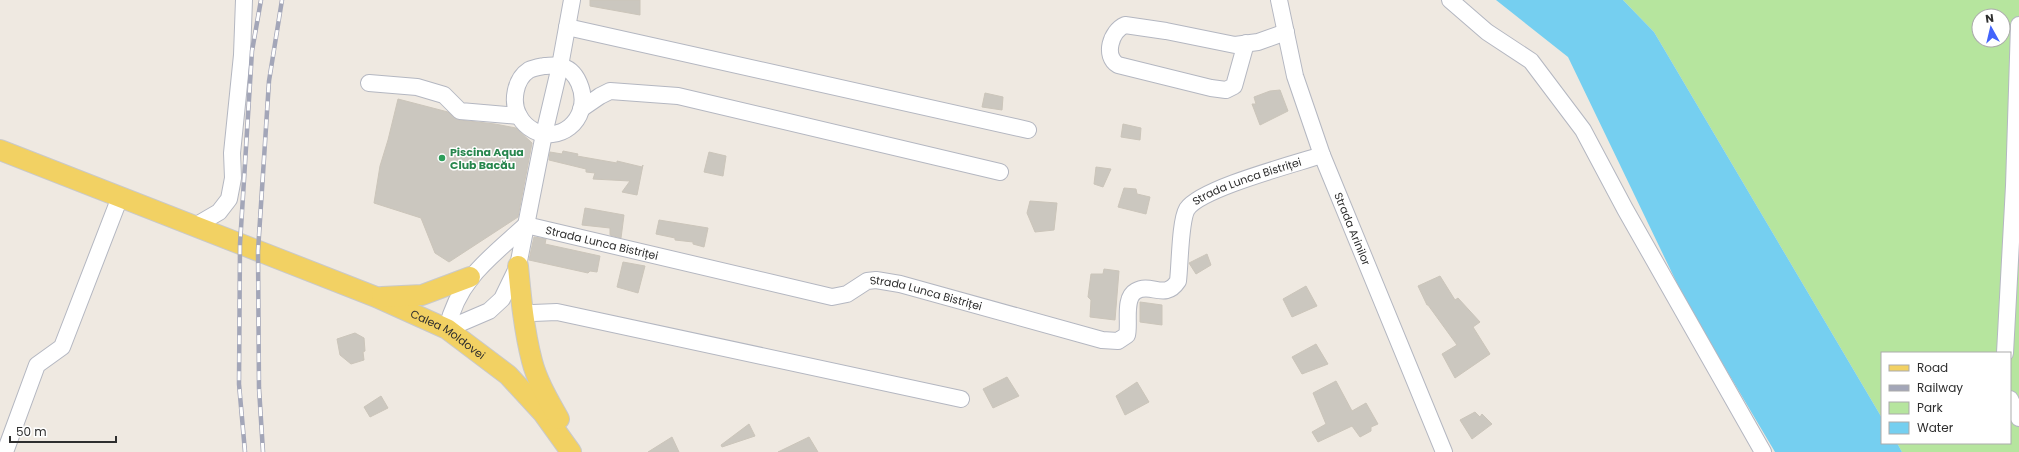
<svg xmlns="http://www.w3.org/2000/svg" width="2019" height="452" font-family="Poppins,sans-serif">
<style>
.green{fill:#b6e59e;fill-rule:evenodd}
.water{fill:#75cff0}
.building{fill:#cbc7bf;stroke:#cbc5ba}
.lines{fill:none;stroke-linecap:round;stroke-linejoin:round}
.minor-casing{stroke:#b4b7c1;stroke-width:18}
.major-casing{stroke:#c9c9c9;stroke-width:22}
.minor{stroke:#fff;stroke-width:16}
.major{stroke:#f2d163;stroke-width:20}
.rail-casing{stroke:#a3a6b8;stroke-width:4.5}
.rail{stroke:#fff;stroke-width:3;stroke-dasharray:9;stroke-linecap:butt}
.leisure-dot{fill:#2e9e5b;stroke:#fff;stroke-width:1.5}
.labels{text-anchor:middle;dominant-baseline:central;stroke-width:3;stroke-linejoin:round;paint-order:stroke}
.leisure-label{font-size:11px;font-weight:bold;fill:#27864d;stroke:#fff;text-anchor:start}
.street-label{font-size:11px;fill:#2e2e2e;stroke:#fff}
</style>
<rect width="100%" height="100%" fill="#efe9e1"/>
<path class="green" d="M 1623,0 L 2019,0 L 2019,452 L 1902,452 L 1897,443 L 2010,443 L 2010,353 L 1882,353 L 1882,418 L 1654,32 ZM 1979,16 L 2003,16 L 2003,40 L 1979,40 Z"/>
<path class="water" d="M 1496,0 L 1623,0 L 1654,32 L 1882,418 L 1882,443 L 1897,443 L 1902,452 L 1775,452 L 1686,302 L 1568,57 Z"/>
<path class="building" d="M 590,0 L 640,0 L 640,15 L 590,6 Z
M 1280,90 L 1288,111 L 1260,125 L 1252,104 L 1256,104 L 1254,97 L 1270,91 Z
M 985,93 L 1003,97 L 1002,110 L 982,107 Z
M 398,99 L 448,112 L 459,120 L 495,124 L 516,128 L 532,143 L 518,217 L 449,262 L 435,253 L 421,218 L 374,203 L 380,166 L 388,140 Z
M 1123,124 L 1141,128 L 1140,140 L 1121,137 Z
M 563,151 L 578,154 L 577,156 L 617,163 L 617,161 L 642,167 L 643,165 L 637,195 L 622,192 L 630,181 L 593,179 L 595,173 L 586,172 L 586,169 L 549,160 L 550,152 L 562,154 Z
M 709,152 L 726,156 L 723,176 L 704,172 Z
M 1096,167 L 1111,169 L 1103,187 L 1094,184 Z
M 1124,188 L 1136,189 L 1137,194 L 1150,197 L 1146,214 L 1118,207 Z
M 1030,201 L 1057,203 L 1054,230 L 1035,232 L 1027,213 Z
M 585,208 L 624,215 L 621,238 L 610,235 L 610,228 L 582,225 Z
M 659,220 L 708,228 L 704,247 L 693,244 L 693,242 L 675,240 L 675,238 L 656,234 Z
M 534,237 L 546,239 L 545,244 L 600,256 L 597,272 L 590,271 L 588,273 L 529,260 Z
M 1207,254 L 1211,265 L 1196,274 L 1189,263 Z
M 623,262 L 645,266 L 638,293 L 617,287 Z
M 1104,269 L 1119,271 L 1115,320 L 1090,317 L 1091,300 L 1088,297 L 1091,274 L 1103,274 Z
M 1440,276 L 1455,300 L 1458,298 L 1480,322 L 1473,327 L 1490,354 L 1455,378 L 1442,354 L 1457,345 L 1428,305 L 1427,305 L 1418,286 Z
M 1306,286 L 1317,306 L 1292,317 L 1283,299 Z
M 1140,302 L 1162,305 L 1162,325 L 1140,322 Z
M 355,333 L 364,338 L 365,351 L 363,352 L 364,360 L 351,364 L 340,355 L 337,339 Z
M 1316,344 L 1328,364 L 1302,374 L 1292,357 Z
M 1007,377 L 1019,396 L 993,408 L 983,389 Z
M 1336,381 L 1352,411 L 1366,403 L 1378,424 L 1371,427 L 1371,431 L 1360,437 L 1352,426 L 1318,442 L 1312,432 L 1326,424 L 1313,393 Z
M 1137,382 L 1149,402 L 1125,415 L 1116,396 Z
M 381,396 L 388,408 L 370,417 L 364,407 Z
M 1475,412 L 1480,417 L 1482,414 L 1492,424 L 1472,439 L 1460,420 Z
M 749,424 L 755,436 L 722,447 L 721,445 Z
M 672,437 L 679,452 L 648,452 Z
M 809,437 L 818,452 L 778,452 Z"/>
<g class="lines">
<g class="minor-casing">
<g id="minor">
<path id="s1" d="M 1279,0 L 1295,76 L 1322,155 L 1444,452"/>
<path d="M 1450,0 L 1487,32 L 1531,61 L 1583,130 L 1625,209 L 1763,452"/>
<path d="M 567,27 L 1028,130"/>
<path d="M 1246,43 L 1234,86 L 1226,90 L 1211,88 L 1118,65 C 1103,56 1111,31 1125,25 L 1166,31 L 1235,45 L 1258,42 L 1286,32"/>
<path d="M 544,66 C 549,66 554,65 559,66 C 578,69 586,94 581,110 C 572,139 534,143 519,116 C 511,102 515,79 529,70 C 533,68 539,67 544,66 Z"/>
<path d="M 369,83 L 417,87 L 444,95 L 460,111 L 519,116"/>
<path d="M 581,109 L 600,96 L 610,91 L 678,96 L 1000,172"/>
<path id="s2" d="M 526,225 L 832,297 L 847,294 L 867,281 L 876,280 L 900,284 L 1102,340 L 1118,341 L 1127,335 C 1130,323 1123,298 1136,291 C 1151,282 1165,301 1178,281 C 1180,265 1180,221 1187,209 C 1201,188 1295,164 1322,155"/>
<path d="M 195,226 L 219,212 L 229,199 L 233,178 L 232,153 L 242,55 L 244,0"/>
<path d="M 523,316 L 533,313 L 557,312 L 961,399"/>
<path d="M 447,329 L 489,311 L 502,299 L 518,266 L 544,134 L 560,66 L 572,0"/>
<path d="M 447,329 C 458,279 491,257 526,225"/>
<path d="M 2005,353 L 2014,186 L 2019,25"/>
<path d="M 2010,399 L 2019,418"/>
<path d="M 5,452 L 37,365 L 62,347 L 120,197"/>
</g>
</g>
<g class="major-casing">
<g id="major">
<path id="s3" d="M 0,150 L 376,297 L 447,329 L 508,375 L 543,413 L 571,452"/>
<path d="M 518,266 C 521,298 524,330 532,361 C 537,381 549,401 559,419"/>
<path d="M 382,297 L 422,295 L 470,277"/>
</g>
</g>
<use href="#minor" class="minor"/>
<use href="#major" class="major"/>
<g class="rail-casing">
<path id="rail" d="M 245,452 L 239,384 L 240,244 L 252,51 L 261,0
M 263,452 L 259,388 L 258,251 L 269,81 L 282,0"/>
</g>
<use href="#rail" class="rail"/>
</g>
<circle class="leisure-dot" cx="442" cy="158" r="4"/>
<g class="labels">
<g class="leisure-label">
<text x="450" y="152">Piscina Aqua<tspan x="450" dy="13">Club Bacău</tspan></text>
</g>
<g class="street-label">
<text stroke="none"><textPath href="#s2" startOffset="856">Strada Lunca Bistriței</textPath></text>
<text stroke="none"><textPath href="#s1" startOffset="241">Strada Arinilor</textPath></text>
<text stroke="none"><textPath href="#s2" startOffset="78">Strada Lunca Bistriței</textPath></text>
<text stroke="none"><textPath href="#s2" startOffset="414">Strada Lunca Bistriței</textPath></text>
<text stroke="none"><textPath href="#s3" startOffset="485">Calea Moldovei</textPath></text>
</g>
</g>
<rect x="1881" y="352" width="130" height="92" fill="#ffffff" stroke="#ababab"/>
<rect x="1889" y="365" width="20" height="6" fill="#f2d163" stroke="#ababab"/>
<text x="1917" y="372" font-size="12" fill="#2e2e2e">Road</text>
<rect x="1889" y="385" width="20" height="6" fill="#a3a6b8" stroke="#ababab"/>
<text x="1917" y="392" font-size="12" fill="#2e2e2e">Railway</text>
<rect x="1889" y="402" width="20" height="12" fill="#b6e59e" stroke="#ababab"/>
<text x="1917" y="412" font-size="12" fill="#2e2e2e">Park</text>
<rect x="1889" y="422" width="20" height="12" fill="#75cff0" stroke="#ababab"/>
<text x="1917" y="432" font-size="12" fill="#2e2e2e">Water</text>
<g transform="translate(1991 28) rotate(352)"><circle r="19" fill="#ffffff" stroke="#ababab"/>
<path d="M0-3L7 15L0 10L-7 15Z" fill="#4264fb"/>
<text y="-6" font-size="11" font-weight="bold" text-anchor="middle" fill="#2e2e2e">N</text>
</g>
<path d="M10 436v6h106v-6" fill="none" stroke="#2e2e2e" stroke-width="2"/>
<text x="16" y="436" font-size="12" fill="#2e2e2e" stroke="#ffffff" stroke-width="3" paint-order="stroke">50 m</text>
</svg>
